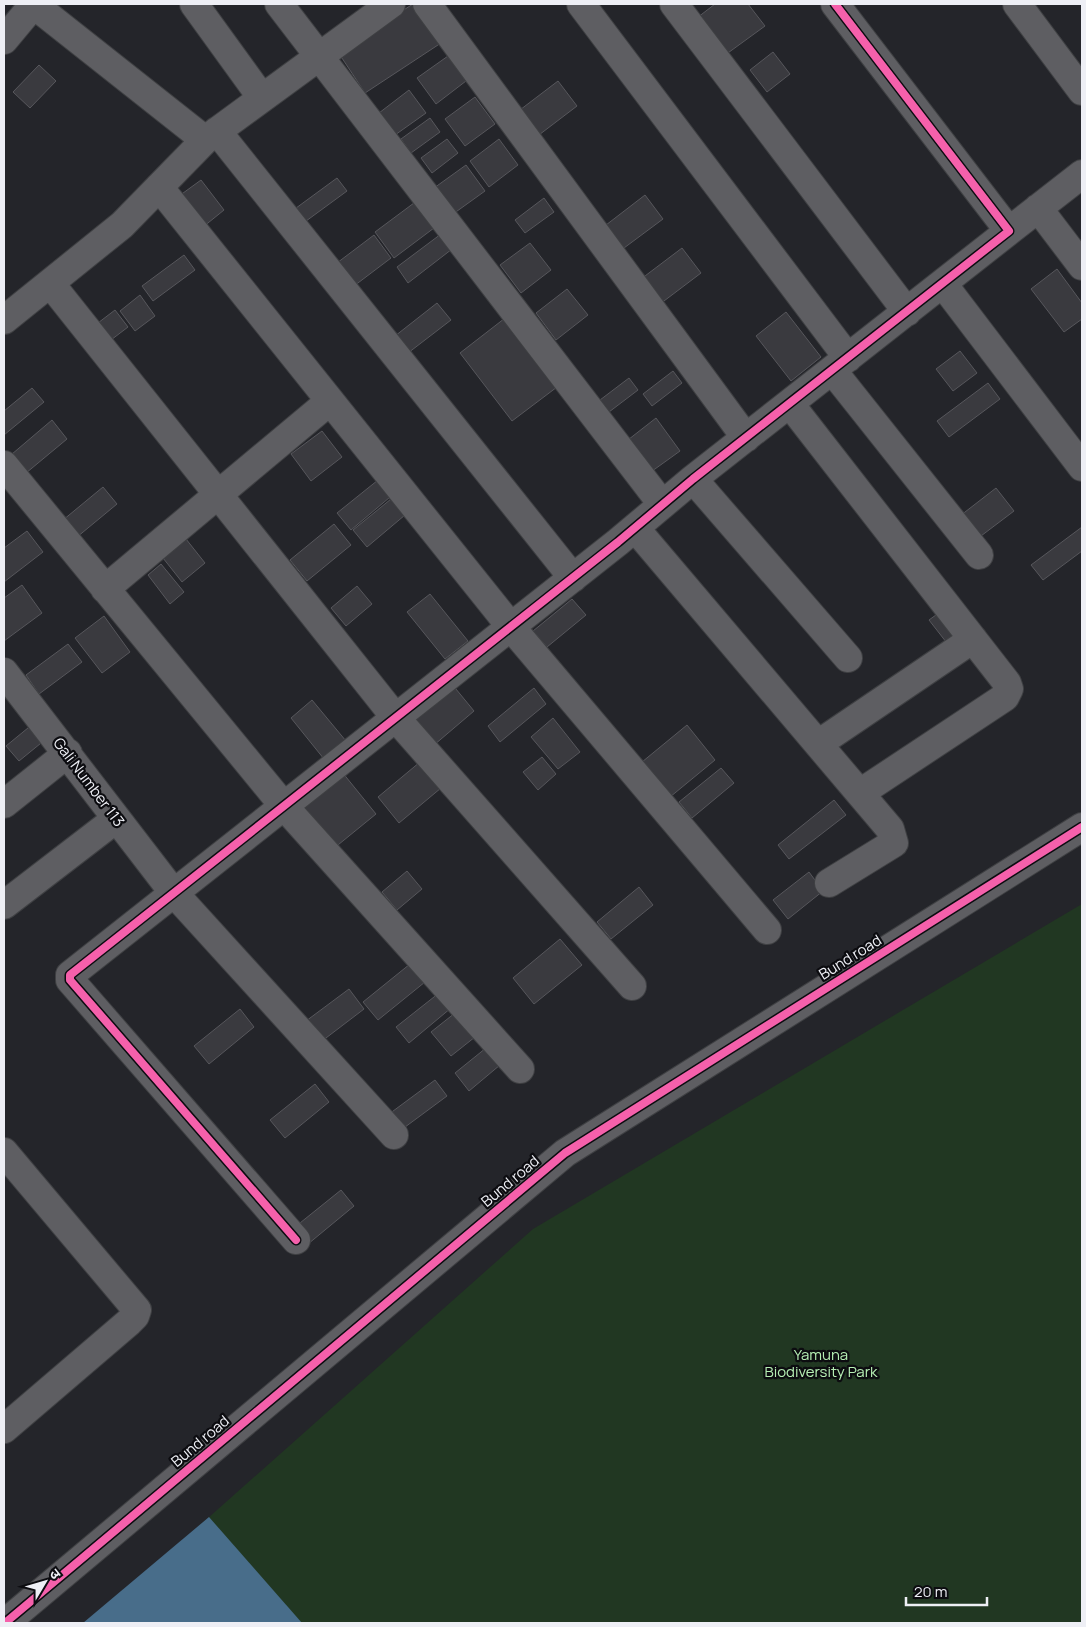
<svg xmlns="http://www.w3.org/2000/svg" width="1086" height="1627" font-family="Manrope,'Noto Sans Devanagari',sans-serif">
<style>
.green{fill:#213722}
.water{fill:#486d8a}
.building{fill:#3a3a3f;stroke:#57575c}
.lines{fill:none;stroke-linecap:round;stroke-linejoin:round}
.minor-casing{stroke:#3f4043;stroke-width:30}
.minor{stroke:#5e5e62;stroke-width:28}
.cycleway-casing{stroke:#0c0c10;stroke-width:11}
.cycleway{stroke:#f560ab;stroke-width:8}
.labels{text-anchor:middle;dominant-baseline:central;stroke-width:4.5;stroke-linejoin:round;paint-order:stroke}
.street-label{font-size:15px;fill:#eeeff5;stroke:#0c0c10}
.park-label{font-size:15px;fill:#b6efb4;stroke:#0c0c10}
</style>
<rect width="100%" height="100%" fill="#24252a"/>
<path class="green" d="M 1082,904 L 1082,1623 L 90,1623 L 533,1229 Z"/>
<path class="water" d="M 209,1517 L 302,1623 L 83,1623 Z"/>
<path class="building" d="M 413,4 L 415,4 L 441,43 L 365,93 L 338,52 Z
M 715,4 L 748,4 L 765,26 L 721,58 L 693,21 Z
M 773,52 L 790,74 L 767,92 L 750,70 Z
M 448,56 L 466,81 L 436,104 L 417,78 Z
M 39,65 L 56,81 L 30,108 L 13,92 Z
M 558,81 L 577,106 L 531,141 L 512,116 Z
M 409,90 L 426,113 L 395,135 L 379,113 Z
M 475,97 L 495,124 L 465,146 L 445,119 Z
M 430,118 L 440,132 L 411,153 L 401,139 Z
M 447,139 L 458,153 L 432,173 L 421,158 Z
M 499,139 L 518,165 L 489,187 L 470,161 Z
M 466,165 L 485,191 L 453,214 L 434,188 Z
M 337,178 L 347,191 L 302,224 L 292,211 Z
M 201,180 L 224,210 L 203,227 L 179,196 Z
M 645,195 L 663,219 L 624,248 L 606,225 Z
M 422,197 L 442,222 L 394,258 L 375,232 Z
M 544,198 L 554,212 L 525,233 L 515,220 Z
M 445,231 L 456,246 L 408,283 L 397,267 Z
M 374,235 L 391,258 L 346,292 L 329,269 Z
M 530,243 L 551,270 L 521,293 L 500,265 Z
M 682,248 L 701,273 L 660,304 L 641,279 Z
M 184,255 L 195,270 L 153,301 L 142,286 Z
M 1057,269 L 1082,303 L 1082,319 L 1064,332 L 1031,289 Z
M 567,289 L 588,315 L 556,340 L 536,313 Z
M 140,295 L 155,316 L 135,331 L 120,311 Z
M 437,303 L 451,320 L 408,353 L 395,336 Z
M 115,310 L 128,327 L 107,343 L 94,326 Z
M 786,312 L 821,357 L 791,381 L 756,336 Z
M 509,315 L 561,384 L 512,421 L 460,353 Z
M 960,351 L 977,373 L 953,391 L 936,369 Z
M 673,371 L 682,383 L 652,406 L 643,394 Z
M 629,378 L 638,390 L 609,412 L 600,400 Z
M 988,383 L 1000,399 L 949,437 L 937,421 Z
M 32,388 L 44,402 L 4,435 L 4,411 Z
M 656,418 L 680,451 L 648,474 L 624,443 Z
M 52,420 L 67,439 L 20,478 L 5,460 Z
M 322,431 L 342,457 L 311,481 L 291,454 Z
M 383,476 L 396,492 L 351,530 L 337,513 Z
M 103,487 L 117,504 L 71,542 L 57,525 Z
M 996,488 L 1014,511 L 973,542 L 956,519 Z
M 391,499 L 405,515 L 367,547 L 353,530 Z
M 334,524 L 351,545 L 307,581 L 290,560 Z
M 1082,527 L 1082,551 L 1043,580 L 1031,565 Z
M 27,531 L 43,552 L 4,582 L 4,548 Z
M 186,539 L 205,563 L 182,582 L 163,558 Z
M 161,564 L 184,592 L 170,604 L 148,575 Z
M 22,585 L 42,613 L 4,641 L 4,598 Z
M 357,586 L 372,604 L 346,626 L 331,608 Z
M 430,594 L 468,641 L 445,659 L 407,612 Z
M 572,599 L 586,615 L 547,647 L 533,631 Z
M 947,607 L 967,634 L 950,647 L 929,620 Z
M 104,616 L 130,652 L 102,673 L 75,638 Z
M 68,644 L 82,662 L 39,694 L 26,675 Z
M 451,683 L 474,711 L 434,745 L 410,717 Z
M 534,688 L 546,704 L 500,742 L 488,726 Z
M 312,700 L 346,741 L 324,759 L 291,718 Z
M 553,718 L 580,752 L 558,769 L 531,737 Z
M 34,723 L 46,739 L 19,761 L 6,746 Z
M 687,725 L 715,760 L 670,797 L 642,762 Z
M 426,757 L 447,783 L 399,823 L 378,797 Z
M 542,757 L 556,774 L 538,790 L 523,772 Z
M 721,768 L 734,783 L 692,818 L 679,802 Z
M 342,772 L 376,814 L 333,849 L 299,808 Z
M 834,800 L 846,815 L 789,859 L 778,845 Z
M 407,871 L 422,889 L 397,910 L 382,892 Z
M 809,872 L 823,891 L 788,919 L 773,900 Z
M 639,887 L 653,905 L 611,939 L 597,922 Z
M 560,939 L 582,965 L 534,1004 L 513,978 Z
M 410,964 L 425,982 L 378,1020 L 363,1002 Z
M 349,989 L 364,1009 L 322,1041 L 306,1021 Z
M 439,993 L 451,1008 L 409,1043 L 396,1027 Z
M 240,1009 L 254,1027 L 209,1064 L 194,1046 Z
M 455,1013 L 475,1037 L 451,1056 L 431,1032 Z
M 486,1048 L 500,1065 L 469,1091 L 455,1073 Z
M 435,1080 L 447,1096 L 397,1133 L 385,1117 Z
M 315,1084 L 329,1102 L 285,1138 L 270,1120 Z
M 341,1190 L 354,1206 L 308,1244 L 295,1227 Z"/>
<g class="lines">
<g class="minor-casing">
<path id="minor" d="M 33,4 L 205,140
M 194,4 L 262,98
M 279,4 L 662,504
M 427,4 L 746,438
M 581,4 L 848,358
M 674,4 L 907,312
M 1017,4 L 1082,91
M 4,40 L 34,4
M 217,131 L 573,578
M 159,187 L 511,627 L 767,930
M 1038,208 L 1082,266
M 1009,231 L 1082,174
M 50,283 L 395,717 L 632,986
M 943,284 L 1082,467
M 4,320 L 122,225 L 205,140 L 391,4
M 832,370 L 979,555
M 790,404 L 1007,683 L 1009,689 L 1005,697 L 860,793
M 4,465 L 283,805 L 520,1069
M 693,479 L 848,658
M 635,528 L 890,829 L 894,843 L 829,883
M 105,589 L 330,401
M 4,672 L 173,892 L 394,1135
M 818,744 L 973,639
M 4,804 L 68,753
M 4,905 L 116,819
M 4,1152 L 137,1310 L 135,1316 L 129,1322 L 4,1429
M 296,1240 L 70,980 L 70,975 L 618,542 L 693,479 L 1009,231 L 835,4
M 5,1623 L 565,1153 L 1082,827"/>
</g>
<use href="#minor" class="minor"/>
<g class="cycleway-casing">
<path id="cycleway" d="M 296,1240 L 70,980 L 70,975 L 618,542 L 693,479 L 1009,231 L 835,4
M 5,1623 L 565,1153 L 1082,827"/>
</g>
<use href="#cycleway" class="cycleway"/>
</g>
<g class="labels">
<g class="street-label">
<text transform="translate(89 782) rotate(53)">Gali Number 113</text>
<text transform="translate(850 957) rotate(-32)">Bund road</text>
<text transform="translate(510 1181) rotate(-40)">Bund road</text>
<text transform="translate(200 1441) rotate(-40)">Bund road</text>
</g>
<g class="park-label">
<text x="821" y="1354">Yamuna<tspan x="821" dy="17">Biodiversity Park</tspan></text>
</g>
</g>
<rect width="1086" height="1627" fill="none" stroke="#eeeff5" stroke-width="10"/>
<g transform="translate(45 1582) rotate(52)" stroke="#0c0c10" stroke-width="4" paint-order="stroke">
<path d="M0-4L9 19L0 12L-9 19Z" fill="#eeeff5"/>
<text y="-8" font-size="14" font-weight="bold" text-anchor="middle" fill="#eeeff5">उ</text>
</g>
<path d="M906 1597v8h81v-8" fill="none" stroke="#eeeff5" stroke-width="2.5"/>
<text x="914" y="1597" font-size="15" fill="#eeeff5" stroke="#0c0c10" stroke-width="4" paint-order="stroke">20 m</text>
</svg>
